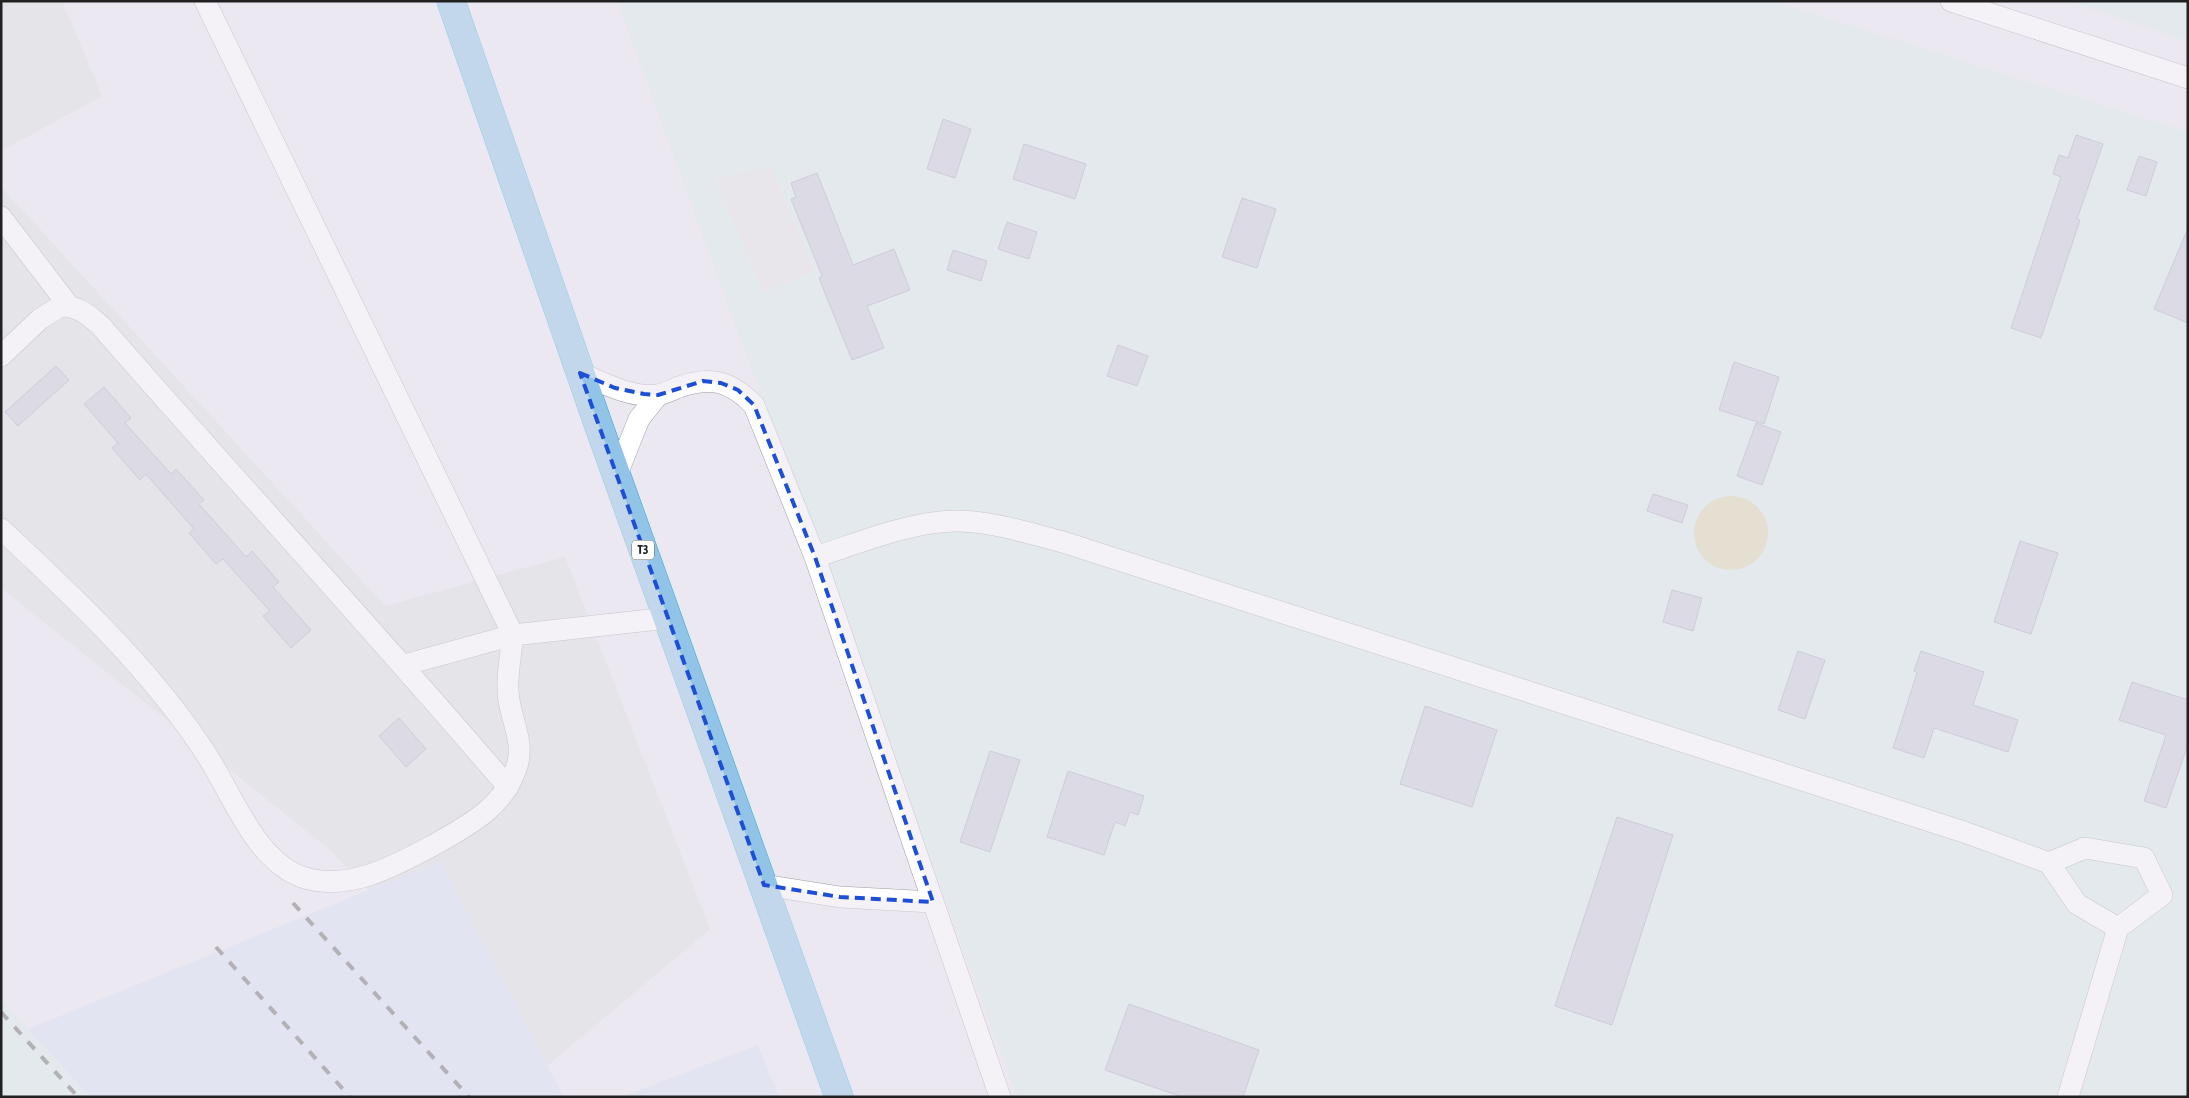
<svg xmlns="http://www.w3.org/2000/svg" width="2189" height="1098" font-family="'Asap Condensed',sans-serif">
<style>
.residential{fill:#dedfdf}
.commercial{fill:#d8e1f1}
.industrial{fill:#daeae7}
.parking{fill:#e5e5e5}
.water{fill:#ded5aa}
.building{fill:#c9c9d8;stroke:#acabc3}
.lines{fill:none;stroke-linecap:round;stroke-linejoin:round}
.minor-casing{stroke:#9e9e9e;stroke-width:22}
.highway-casing{stroke:#2bacd9;stroke-width:29}
.minor{stroke:#fff;stroke-width:21}
.highway{stroke:#92c4e7;stroke-width:28}
.rail{stroke:#6f6f6f;stroke-width:4;stroke-dasharray:10 10;stroke-linecap:butt}
.marked{fill:none;stroke:#1d4ed8;stroke-width:4;stroke-dasharray:10 6;stroke-linejoin:round}
.labels{text-anchor:middle;dominant-baseline:central;stroke-width:4;stroke-linejoin:round;paint-order:stroke}
.shield{fill:#fff;stroke:#646464;stroke-width:1}
.shield-label{font-size:12px;font-weight:bold;fill:#212121}
</style>
<rect width="100%" height="100%" fill="#ebe8f1"/>
<path class="residential" d="M 1,1 L 62,1 L 102,96 L 1,151 Z
M 1,187 L 385,606 L 565,557 L 710,929 L 541,1071 L 328,848 L 1,588 Z"/>
<path class="commercial" d="M 440,861 L 564,1097 L 90,1097 L 28,1029 Z
M 758,1045 L 779,1097 L 621,1097 Z"/>
<path class="industrial" d="M 617,1 L 1773,1 L 2188,132 L 2188,1097 L 1017,1097 Z
M 2067,1 L 2188,1 L 2188,41 Z
M 1,999 L 28,1029 L 90,1097 L 1,1097 Z"/>
<path class="parking" d="M 771,167 L 814,271 L 764,293 L 715,179 Z"/>
<path class="water" d="M1694 533a37 37 0 1 1 74 0a37 37 0 1 1-74 0Z"/>
<path class="building" d="M 943,119 L 971,129 L 955,178 L 927,169 Z
M 2076,135 L 2103,144 L 2077,219 L 2080,220 L 2041,338 L 2011,328 L 2061,177 L 2053,174 L 2059,155 L 2068,158 Z
M 1024,144 L 1086,164 L 1075,199 L 1013,179 Z
M 2139,156 L 2157,162 L 2146,196 L 2127,190 Z
M 817,173 L 853,265 L 894,249 L 910,290 L 867,306 L 884,348 L 852,360 L 819,278 L 822,276 L 791,199 L 796,197 L 791,183 Z
M 1242,198 L 1276,209 L 1257,268 L 1222,257 Z
M 1007,222 L 1037,232 L 1029,259 L 998,249 Z
M 2188,228 L 2188,323 L 2154,309 Z
M 953,250 L 987,261 L 981,281 L 947,270 Z
M 1118,345 L 1148,356 L 1137,386 L 1107,376 Z
M 1734,362 L 1779,377 L 1764,424 L 1719,410 Z
M 56,366 L 69,380 L 18,426 L 5,412 Z
M 104,387 L 131,418 L 125,423 L 171,474 L 176,469 L 204,500 L 199,504 L 246,557 L 252,551 L 279,582 L 273,587 L 311,630 L 291,648 L 263,616 L 270,611 L 223,559 L 216,564 L 189,533 L 194,529 L 146,474 L 140,480 L 112,448 L 118,443 L 84,404 Z
M 1756,423 L 1781,432 L 1762,485 L 1737,476 Z
M 1653,494 L 1688,505 L 1682,523 L 1647,511 Z
M 2020,541 L 2058,553 L 2031,634 L 1994,622 Z
M 1672,590 L 1702,598 L 1693,631 L 1663,622 Z
M 1798,651 L 1825,660 L 1805,719 L 1778,710 Z
M 1921,651 L 1984,672 L 1973,705 L 2018,720 L 2008,752 L 1934,728 L 1924,758 L 1893,748 L 1917,673 L 1914,671 Z
M 2132,682 L 2188,700 L 2188,744 L 2166,808 L 2144,801 L 2166,735 L 2119,720 Z
M 1425,706 L 1497,730 L 1472,807 L 1400,784 Z
M 399,718 L 426,749 L 406,767 L 379,736 Z
M 990,751 L 1020,760 L 990,852 L 960,842 Z
M 1068,771 L 1144,796 L 1138,815 L 1130,812 L 1125,826 L 1115,822 L 1104,855 L 1047,837 Z
M 1617,817 L 1673,835 L 1612,1025 L 1555,1006 Z
M 1129,1004 L 1259,1050 L 1243,1097 L 1182,1097 L 1105,1070 Z"/>
<g class="lines">
<g class="minor-casing">
<path id="minor" d="M 205,1 L 513,635 L 668,618
M 1951,1 L 2188,78
M 1,217 L 69,306
M 1,356 L 40,319 L 61,306 C 77,305 88,315 100,325 C 235,480 375,631 508,787
M 580,373 C 603,383 631,398 657,395 C 664,394 672,390 679,387 C 712,376 730,381 754,405 L 815,557 L 1000,1097
M 617,474 L 639,419 L 658,395
M 1,529 C 76,599 153,671 208,757 C 233,796 256,861 302,877 C 347,892 393,867 432,846 C 467,826 504,808 517,766 C 525,740 509,717 508,691 C 507,673 511,653 513,635 L 404,665
M 815,557 C 859,543 908,522 955,521 C 992,521 1028,533 1063,542 L 1964,832 L 2049,863 L 2077,904 L 2118,928
M 2049,863 L 2085,848 L 2144,858 L 2162,895 L 2118,928 L 2068,1097
M 764,885 L 840,897 L 933,902"/>
</g>
<g class="highway-casing">
<path id="highway" d="M 451,1 L 597,421 L 839,1097"/>
</g>
<use href="#minor" class="minor"/>
<use href="#highway" class="highway"/>
<path class="rail" d="M 293,903 L 469,1097
M 216,947 L 350,1097
M 1,1012 L 78,1097"/>
</g>
<path d="M0 0H2189V1098H0ZM 580,373 L 615,388 L 644,394 L 658,395 L 703,381 L 721,383 L 738,390 L 754,405 L 815,557 L 933,902 L 840,897 L 764,885 Z" fill="#ebe8f1" fill-opacity=".55" fill-rule="evenodd"/>
<path class="marked" d="M 580,373 L 615,388 L 644,394 L 658,395 L 703,381 L 721,383 L 738,390 L 754,405 L 815,557 L 933,902 L 840,897 L 764,885 Z"/>
<g class="labels">
<rect class="shield" x="632" y="540.5" width="22" height="19" rx="4"/>
<g class="shield-label">
<text x="643" y="550">T3</text>
</g>
</g>
<rect width="2189" height="1098" fill="none" stroke="#212121" stroke-width="5"/>
</svg>
